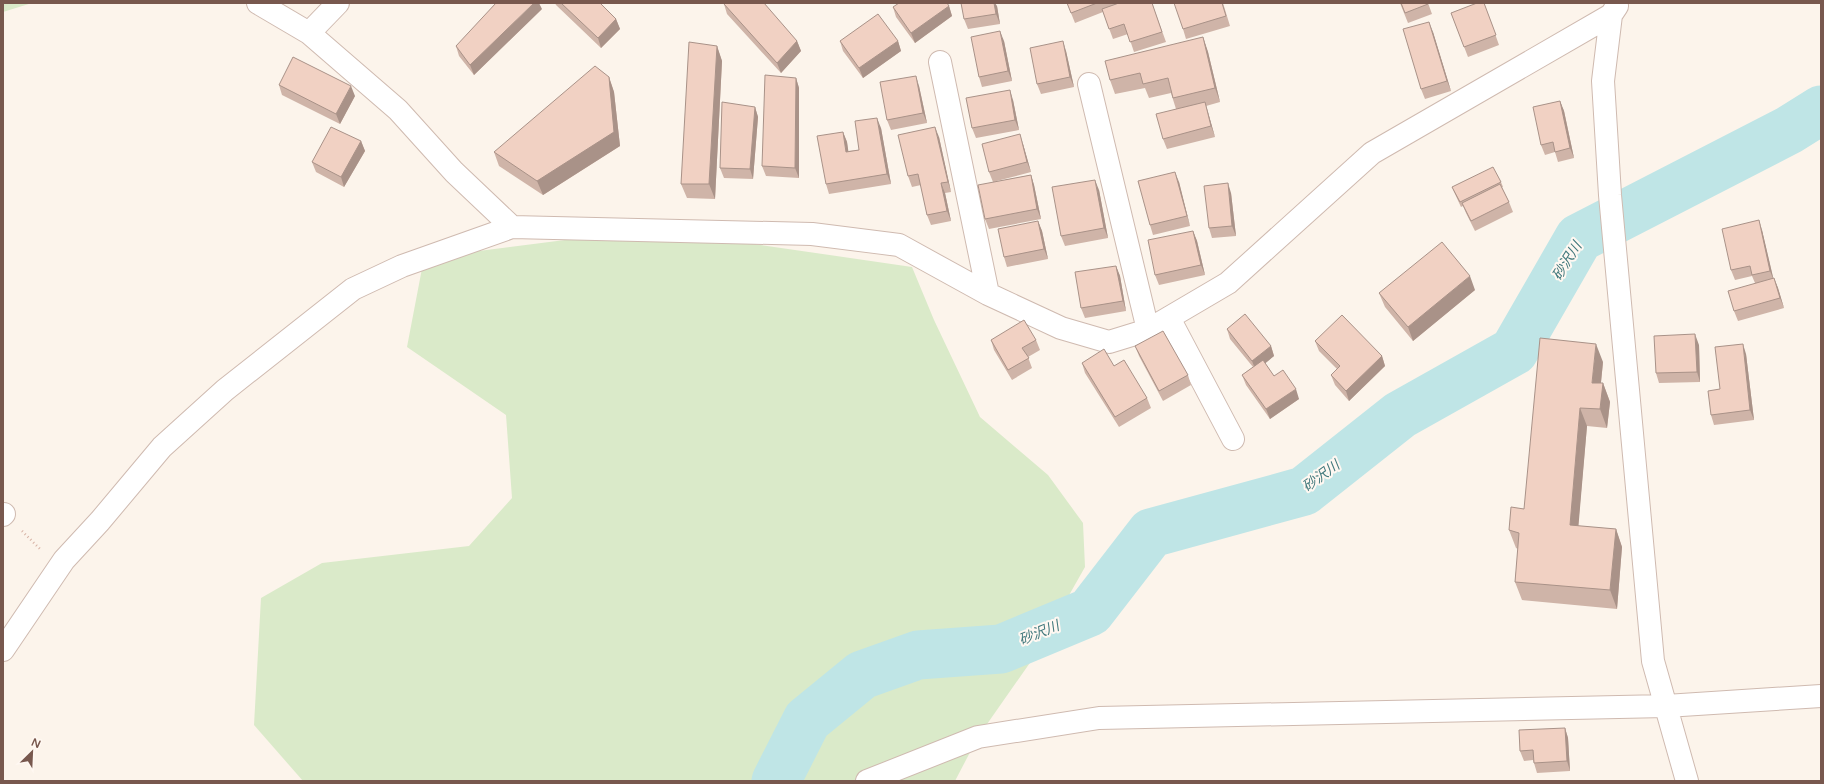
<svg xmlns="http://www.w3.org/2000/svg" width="1824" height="784" font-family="'Varela Round','Noto Sans JP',sans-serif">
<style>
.green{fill:#daeac9}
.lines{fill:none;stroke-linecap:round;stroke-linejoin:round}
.river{stroke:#bfe5e6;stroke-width:49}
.minor-casing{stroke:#cfbab0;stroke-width:24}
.path{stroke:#d7b3a6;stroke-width:2.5;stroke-dasharray:1 3;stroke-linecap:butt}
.minor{stroke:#fff;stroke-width:22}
.wall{fill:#cfb4a8}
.shaded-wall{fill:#a99288}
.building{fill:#f1d1c3;stroke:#a99288}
.labels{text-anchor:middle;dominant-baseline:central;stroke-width:4;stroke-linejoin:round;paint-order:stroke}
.water-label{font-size:14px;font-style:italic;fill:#41787c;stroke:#fff8f2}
</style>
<rect width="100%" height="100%" fill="#fcf4eb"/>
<path class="green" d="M 3,3 L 32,3 L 3,12 Z
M 651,229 L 912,267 L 934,320 L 980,417 L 1048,475 L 1083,523 L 1085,567 L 1034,657 L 978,737 L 955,781 L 303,781 L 254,725 L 261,598 L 322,563 L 469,546 L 512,498 L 506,415 L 407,347 L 424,258 Z"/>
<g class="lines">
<path class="river" d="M 776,781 L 807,720 L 862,675 L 918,655 L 1001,649 L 1090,612 L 1151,533 L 1304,491 L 1400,415 L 1514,351 L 1579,238 L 1789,130 L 1821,110"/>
<g class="minor-casing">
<path id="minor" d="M 258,3 L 309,33
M 338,3 L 309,33 L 398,110 L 454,172 L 512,227
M 1617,6 L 1611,15 L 1603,81 L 1610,195 L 1653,661 L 1687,781
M 940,62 L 988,294
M 1089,84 L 1148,330
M 1169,318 L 1233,439
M 3,515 L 4,514
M 3,650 L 64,560 L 100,521 L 162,447 L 225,390 L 353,289 L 402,266 L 512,227 L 812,234 L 899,245 L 988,294 L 1061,328 L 1109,342 L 1148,330 L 1228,283 L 1372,153 L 1611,15
M 867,781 L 978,737 L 1099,718 L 1666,706 L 1821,696"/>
</g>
<path class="path" d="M 22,531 L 41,550"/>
<use href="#minor" class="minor"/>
</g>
<path class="wall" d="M 555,3 L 600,3 L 616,19 L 620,29 L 601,48 L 556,5 Z
M 1067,3 L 1117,3 L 1117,4 L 1152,3 L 1166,42 L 1134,52 L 1128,34 L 1113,39 L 1103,12 L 1075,23 Z
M 1223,3 L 1230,26 L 1186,39 L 1183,29 Z
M 1400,3 L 1428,3 L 1432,14 L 1408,23 Z
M 1484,3 L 1499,45 L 1468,57 L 1451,13 Z
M 724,4 L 797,41 L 801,51 L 781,73 L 727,14 Z
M 949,6 L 952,16 L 915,43 L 896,17 L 893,7 Z
M 997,6 L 1000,24 L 968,29 L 964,19 Z
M 542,9 L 474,75 L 459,56 L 456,46 Z
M 1433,32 L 1451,91 L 1425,99 L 1421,89 Z
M 1203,37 L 1208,52 L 1220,102 L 1206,106 L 1215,137 L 1167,149 L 1163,139 L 1176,109 L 1171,93 L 1149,98 L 1145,88 L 1115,94 L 1110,80 Z
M 840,41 L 898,41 L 901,51 L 863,78 L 843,51 Z
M 1004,41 L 1012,81 L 982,87 L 979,77 Z
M 717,46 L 722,61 L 715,199 L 687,198 L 681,184 Z
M 1066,51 L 1074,87 L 1041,94 L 1037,84 Z
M 609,77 L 614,92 L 620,146 L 543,195 L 499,166 L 494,152 Z
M 796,78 L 799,88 L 799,178 L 766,176 L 762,166 Z
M 279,85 L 355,96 L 340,124 L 282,95 Z
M 919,86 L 927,123 L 891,130 L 887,120 Z
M 1013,100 L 1019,130 L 976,138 L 972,128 Z
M 1560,101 L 1564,111 L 1574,158 L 1558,162 L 1555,152 L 1545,155 L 1541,145 Z
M 755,107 L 758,117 L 753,179 L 724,178 L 720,168 Z
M 881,128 L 891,184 L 829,194 L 826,184 L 843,132 L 847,142 L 848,151 L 859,150 Z
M 939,137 L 951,192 L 945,193 L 951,221 L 931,225 L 927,215 L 921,185 L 912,187 L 908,176 Z
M 361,141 L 365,151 L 344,187 L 316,172 L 312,162 Z
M 1023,144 L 1031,172 L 993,182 L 1031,175 L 1034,185 L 1041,219 L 989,229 L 985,219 L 993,182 L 989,172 Z
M 1179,182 L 1190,226 L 1153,235 L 1150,225 Z
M 1501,182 L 1503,187 L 1502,187 L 1509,202 L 1513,212 L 1475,231 L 1466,213 L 1463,206 L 1461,207 L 1454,192 L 1452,187 Z
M 1099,190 L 1108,238 L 1065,246 L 1061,236 Z
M 1231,193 L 1236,236 L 1212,238 L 1209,228 Z
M 1038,221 L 1042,231 L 1048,259 L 1007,267 L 1004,257 Z
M 1762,230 L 1773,278 L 1774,278 L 1778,288 L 1784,308 L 1738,321 L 1734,311 L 1755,283 L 1752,276 L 1735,280 L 1731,270 Z
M 1193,231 L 1197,241 L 1205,275 L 1159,285 L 1155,275 Z
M 1116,266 L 1120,276 L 1126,311 L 1085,318 L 1081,308 Z
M 1475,290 L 1413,341 L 1385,307 L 1379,293 Z
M 1227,329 L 1271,346 L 1274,356 L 1265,363 L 1274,376 L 1299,399 L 1270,419 L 1246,385 L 1242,375 L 1253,367 L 1230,339 Z
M 991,340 L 1036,340 L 1040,350 L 1028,357 L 1032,368 L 1012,380 L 994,350 Z
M 1315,341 L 1382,356 L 1385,366 L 1349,401 L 1335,385 L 1331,375 L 1337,369 L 1319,351 Z
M 1699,345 L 1700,382 L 1659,383 L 1656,373 Z
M 1135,346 L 1188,375 L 1191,385 L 1163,401 L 1139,356 Z
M 1746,354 L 1754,420 L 1714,425 L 1711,415 L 1720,389 Z
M 1603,362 L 1601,383 L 1603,383 L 1610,402 L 1607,428 L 1587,426 L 1578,526 L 1616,529 L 1622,547 L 1617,609 L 1522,600 L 1515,582 L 1518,549 L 1516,548 L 1509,530 L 1524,509 Z
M 1082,363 L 1114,366 L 1147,398 L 1151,408 L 1119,427 L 1085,373 Z
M 1565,728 L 1568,738 L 1570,771 L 1537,773 L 1534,763 L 1533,760 L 1524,761 L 1520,751 Z"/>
<path class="shaded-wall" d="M 534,3 L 539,3 L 542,9 L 474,75 L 470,65 Z
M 994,3 L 995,3 L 997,6 L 1000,24 L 996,14 Z
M 949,6 L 952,16 L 915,43 L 911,33 Z
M 616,19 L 620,29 L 601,48 L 598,38 Z
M 1429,22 L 1433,32 L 1451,91 L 1447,81 Z
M 1000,31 L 1004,41 L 1012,81 L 1008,71 Z
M 1203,37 L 1208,52 L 1220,102 L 1215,88 Z
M 797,41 L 801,51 L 781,73 L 777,63 Z
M 898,41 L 901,51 L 863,78 L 859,68 Z
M 1063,41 L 1066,51 L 1074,87 L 1070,77 Z
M 717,46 L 722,61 L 715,199 L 709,184 Z
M 916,76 L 919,86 L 927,123 L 923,113 Z
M 609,77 L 614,92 L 620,146 L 543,195 L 537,181 Z
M 796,78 L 799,88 L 799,178 L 795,168 Z
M 351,86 L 355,96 L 340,124 L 336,114 Z
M 1010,90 L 1013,100 L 1019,130 L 1015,120 Z
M 1560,101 L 1564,111 L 1574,158 L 1570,148 Z
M 1205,102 L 1208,112 L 1215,137 L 1211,126 Z
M 755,107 L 758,117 L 753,179 L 750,169 Z
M 877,118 L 881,128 L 891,184 L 887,174 Z
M 935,127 L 939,137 L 951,192 L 948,182 Z
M 843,132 L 847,142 L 850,162 L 846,152 Z
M 1020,134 L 1023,144 L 1031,172 L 1027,162 Z
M 361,141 L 365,151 L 344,187 L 341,177 Z
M 1175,172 L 1179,182 L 1190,226 L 1187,216 Z
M 1031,175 L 1034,185 L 1041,219 L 1037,209 Z
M 1095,180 L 1099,190 L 1108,238 L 1104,228 Z
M 941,183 L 945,193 L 951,221 L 947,211 Z
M 1228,183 L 1231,193 L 1236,236 L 1232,226 Z
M 1759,220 L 1762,230 L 1774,281 L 1770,271 Z
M 1038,221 L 1042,231 L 1048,259 L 1044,249 Z
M 1193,231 L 1197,241 L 1205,275 L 1201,265 Z
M 1116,266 L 1120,276 L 1126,311 L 1123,301 Z
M 1470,276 L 1475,290 L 1413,341 L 1408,327 Z
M 1774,278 L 1778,288 L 1784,308 L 1780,298 Z
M 1695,334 L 1699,345 L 1700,382 L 1697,372 Z
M 1596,344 L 1603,362 L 1599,401 L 1592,383 Z
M 1743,344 L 1746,354 L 1754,420 L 1750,410 Z
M 1271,346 L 1274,356 L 1256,371 L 1252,361 Z
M 1382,356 L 1385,366 L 1349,401 L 1346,391 Z
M 1603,383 L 1610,402 L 1607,428 L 1600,409 Z
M 1296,389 L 1299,399 L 1270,419 L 1266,409 Z
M 1580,408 L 1587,426 L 1577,543 L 1570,525 Z
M 1616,529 L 1622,547 L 1617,609 L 1610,590 Z
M 1565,728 L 1568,738 L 1570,771 L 1567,761 Z"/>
<path class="building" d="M 496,3 L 534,3 L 470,65 L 456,46 Z
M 561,3 L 600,3 L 616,19 L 598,38 Z
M 724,3 L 764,3 L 797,41 L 777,63 L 724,4 Z
M 899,3 L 947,3 L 949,6 L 911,33 L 893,7 Z
M 961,3 L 994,3 L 996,14 L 964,19 Z
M 1067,3 L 1097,3 L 1071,13 Z
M 1119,3 L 1152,3 L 1162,32 L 1130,42 L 1124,24 L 1109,29 L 1102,9 Z
M 1174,3 L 1222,3 L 1226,16 L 1183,29 Z
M 1401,3 L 1428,3 L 1428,4 L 1405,13 Z
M 1477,3 L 1484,3 L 1496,35 L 1464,47 L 1451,13 Z
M 878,14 L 898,41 L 859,68 L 840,41 Z
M 1429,22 L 1447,81 L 1421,89 L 1403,29 Z
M 1000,31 L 1008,71 L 979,77 L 971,37 Z
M 1203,37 L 1215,88 L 1173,98 L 1168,78 L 1143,84 L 1140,73 L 1110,80 L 1105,61 Z
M 1063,41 L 1070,77 L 1037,84 L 1030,48 Z
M 689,42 L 717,46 L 709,184 L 681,184 Z
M 293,57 L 351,86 L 336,114 L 279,85 Z
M 595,66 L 609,77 L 614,132 L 537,181 L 494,152 Z
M 765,75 L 796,78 L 795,168 L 762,166 Z
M 916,76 L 923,113 L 887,120 L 880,82 Z
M 1010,90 L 1015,120 L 972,128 L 966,98 Z
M 1560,101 L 1570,148 L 1555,152 L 1553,142 L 1541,145 L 1533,107 Z
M 722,102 L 755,107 L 750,169 L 720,168 Z
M 1205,102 L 1211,126 L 1163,139 L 1156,114 Z
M 877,118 L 887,174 L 826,184 L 817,136 L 843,132 L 846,152 L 859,150 L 855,121 Z
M 331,127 L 361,141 L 341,177 L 312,162 Z
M 935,127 L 948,182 L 941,183 L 947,211 L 927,215 L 918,174 L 908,176 L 898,135 Z
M 1020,134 L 1027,162 L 989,172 L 982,144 Z
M 1493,167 L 1501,182 L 1460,202 L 1452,187 Z
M 1175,172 L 1187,216 L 1150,225 L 1138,181 Z
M 1031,175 L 1037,209 L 985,219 L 978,185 Z
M 1095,180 L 1104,228 L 1061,236 L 1052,187 Z
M 1228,183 L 1232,226 L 1209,228 L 1204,186 Z
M 1500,184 L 1509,202 L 1471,221 L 1462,203 Z
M 1759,220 L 1770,271 L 1752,275 L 1750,266 L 1731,270 L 1722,229 Z
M 1038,221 L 1044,249 L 1004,257 L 998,229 Z
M 1193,231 L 1201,265 L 1155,275 L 1148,240 Z
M 1442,242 L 1470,276 L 1408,327 L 1379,293 Z
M 1116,266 L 1123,301 L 1081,308 L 1075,272 Z
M 1774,278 L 1780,298 L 1734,311 L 1728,291 Z
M 1245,314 L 1271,346 L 1252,361 L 1227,329 Z
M 1342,315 L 1382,356 L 1346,391 L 1331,375 L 1340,366 L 1315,341 Z
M 1024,320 L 1036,340 L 1022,348 L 1029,358 L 1008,370 L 991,340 Z
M 1163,331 L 1188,375 L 1159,391 L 1135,346 Z
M 1695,334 L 1697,372 L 1656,373 L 1654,336 Z
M 1540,338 L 1596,344 L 1592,383 L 1603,383 L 1600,409 L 1580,408 L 1570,525 L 1616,529 L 1610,590 L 1515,582 L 1519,533 L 1509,530 L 1511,507 L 1524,509 Z
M 1743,344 L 1750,410 L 1711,415 L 1708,391 L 1720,389 L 1715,347 Z
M 1104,349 L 1114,366 L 1124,360 L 1147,398 L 1115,417 L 1082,363 Z
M 1263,360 L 1274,376 L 1283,370 L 1296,389 L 1266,409 L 1242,375 Z
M 1565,728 L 1567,761 L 1534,763 L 1533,750 L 1520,751 L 1519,730 Z"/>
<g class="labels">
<g class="water-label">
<text transform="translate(1567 261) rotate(-58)">砂沢川</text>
<text transform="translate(1321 476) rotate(-36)">砂沢川</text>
<text transform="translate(1039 633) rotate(-22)">砂沢川</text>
</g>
</g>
<rect width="1824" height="784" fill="none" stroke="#78584e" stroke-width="8"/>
<g transform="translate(32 752) rotate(24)" stroke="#fff8f2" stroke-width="3" paint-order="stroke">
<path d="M0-3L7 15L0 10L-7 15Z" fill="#78584e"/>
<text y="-6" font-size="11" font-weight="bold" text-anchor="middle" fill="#78584e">N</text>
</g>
</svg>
